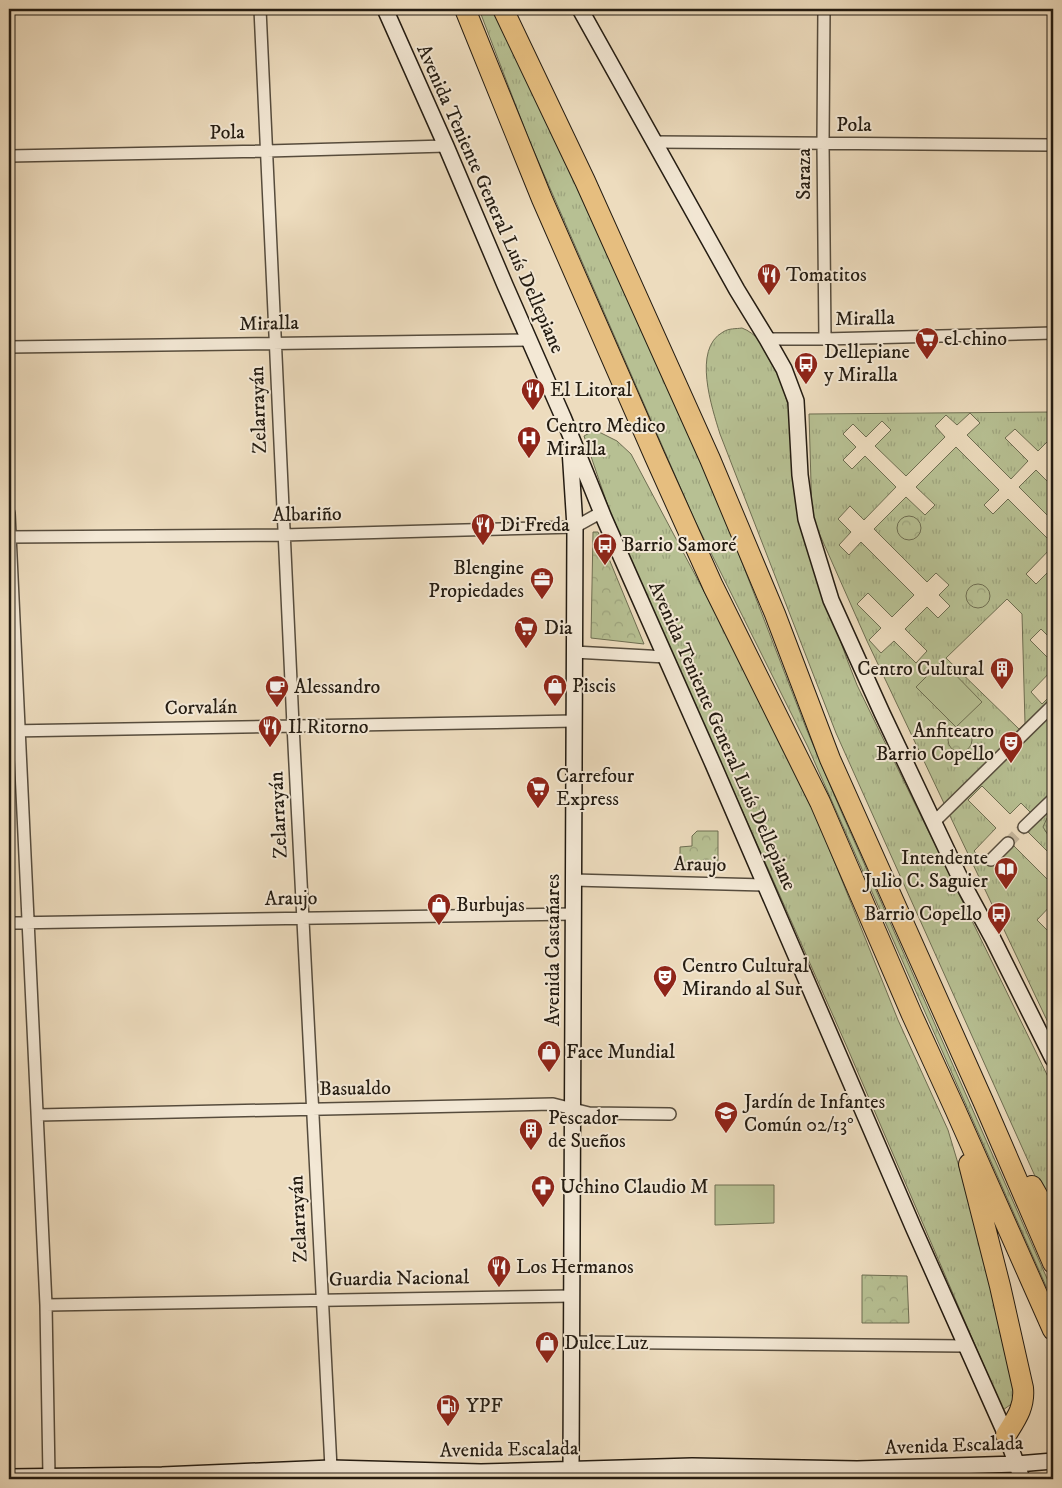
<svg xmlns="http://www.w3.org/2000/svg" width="1062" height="1488" font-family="'IM FELL DW Pica',serif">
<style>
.grass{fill:url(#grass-tufts);stroke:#6e6e52;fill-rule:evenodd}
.park{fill:url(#park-crowns);stroke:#6e6e52}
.garden{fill:#b7c093;stroke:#6e6e52}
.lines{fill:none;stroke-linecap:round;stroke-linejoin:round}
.street-tunnel{stroke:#c5b69c;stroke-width:11;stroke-dasharray:11 5.5;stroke-linecap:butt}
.street-casing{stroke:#564c3d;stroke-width:14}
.secondary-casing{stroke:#241c12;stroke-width:18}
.highway-casing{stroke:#241c12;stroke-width:22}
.street{stroke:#f3e8d5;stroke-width:11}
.secondary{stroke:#f3e8d5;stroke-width:15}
.highway{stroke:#e6be7f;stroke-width:20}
.labels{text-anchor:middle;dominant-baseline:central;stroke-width:4;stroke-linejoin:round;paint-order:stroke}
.street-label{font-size:20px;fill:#241c12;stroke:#f3e8d5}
.poi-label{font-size:20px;fill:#241c12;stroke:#f3e8d5;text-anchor:start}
</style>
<defs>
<pattern id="grass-tufts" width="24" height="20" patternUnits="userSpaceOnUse" patternTransform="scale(1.25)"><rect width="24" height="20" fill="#b7c093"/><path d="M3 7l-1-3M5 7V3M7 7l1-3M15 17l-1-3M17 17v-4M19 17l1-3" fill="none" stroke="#9da47e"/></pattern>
<pattern id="park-crowns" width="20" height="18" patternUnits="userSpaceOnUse" patternTransform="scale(1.25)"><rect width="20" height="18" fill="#b7c093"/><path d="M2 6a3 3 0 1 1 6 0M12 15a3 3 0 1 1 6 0" fill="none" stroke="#9da47e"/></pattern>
</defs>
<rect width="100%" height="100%" fill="#eddcbe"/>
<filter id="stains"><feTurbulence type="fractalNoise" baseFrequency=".004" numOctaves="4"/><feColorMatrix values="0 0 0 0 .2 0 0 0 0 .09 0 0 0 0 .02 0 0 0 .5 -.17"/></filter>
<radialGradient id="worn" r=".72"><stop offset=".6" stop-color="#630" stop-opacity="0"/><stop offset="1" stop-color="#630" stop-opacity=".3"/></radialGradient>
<path class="grass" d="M 479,9 L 492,9 L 517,56 L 682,416 L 731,534 L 806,728 L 841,811 L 1053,1292 L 1053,1302 L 808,747 L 695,521 L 529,140 Z
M 742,328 C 796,348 801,501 812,551 C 815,563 819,575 823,587 C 833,621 844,653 857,685 L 1053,1087 L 1053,1211 L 1043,1194 L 836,733 L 720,434 C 712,408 692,349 723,332 C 729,328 736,329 742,328 Z
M 1053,412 L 1053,439 L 1051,438 L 1038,451 L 1015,429 L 1005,438 L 1028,461 L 1011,479 L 967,435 L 980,423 L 970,413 L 957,425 L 946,415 L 935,426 L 945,437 L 906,476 L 875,446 L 891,430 L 882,421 L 866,437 L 853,424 L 843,434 L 856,447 L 843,460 L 852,469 L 865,456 L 896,487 L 864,520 L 850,506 L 838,519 L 851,532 L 839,545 L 849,555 L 861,542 L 914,595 L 892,617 L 868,593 L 857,604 L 881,628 L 869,640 L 881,653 L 894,641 L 916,663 L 927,651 L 905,629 L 927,607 L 938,618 L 950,606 L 939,595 L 949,585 L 936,573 L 927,582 L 874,529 L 906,497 L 925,515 L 935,505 L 916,487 L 956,447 L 999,490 L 984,505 L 993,514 L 1008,499 L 1053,544 L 1053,546 L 1026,574 L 1036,584 L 1053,567 L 1053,641 L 1041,629 L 1030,640 L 1053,663 L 1053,669 L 1031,692 L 1042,704 L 1053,693 L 1053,815 L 1051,816 L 1045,831 L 1053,839 L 1053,857 L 1020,824 L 1031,813 L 1021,803 L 1010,814 L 982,786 L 968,800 L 996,828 L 974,851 L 983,861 L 1006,838 L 1053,885 L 1053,903 L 1037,920 L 1048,931 L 1053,926 L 1053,1033 L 867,641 L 812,517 L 809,414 ZM 1007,599 L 1022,614 L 1025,723 L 1019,729 L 946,658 Z
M 595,430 L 617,441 L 631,454 L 794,761 L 898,1020 L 948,1130 L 986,1257 L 1017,1400 L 1003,1410 L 847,1047 L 610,512 L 584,436 Z
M 1036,470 L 1053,487 L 1053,521 L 1019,487 Z
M 808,1471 L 777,1479 L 669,1479 L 641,1474 Z
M 445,1475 L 446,1479 L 244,1479 L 238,1478 Z
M 986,1475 L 984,1479 L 855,1479 Z"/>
<path class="park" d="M897 528a12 12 0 1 1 24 0a12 12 0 1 1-24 0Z
M 593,532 L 598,532 L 644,644 L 591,638 Z
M966 596a12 12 0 1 1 24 0a12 12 0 1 1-24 0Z
M948 740a12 12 0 1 1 24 0a12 12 0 1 1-24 0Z
M 1053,815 L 1053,839 L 1048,835 L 1043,827 L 1047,818 Z
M 697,831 L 718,831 L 718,866 L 680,866 L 680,847 L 692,846 L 692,836 Z
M 862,1275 L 907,1276 L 909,1323 L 862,1323 Z"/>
<path class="garden" d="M 942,661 L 982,702 L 956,727 L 916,687 Z
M 715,1185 L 774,1185 L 774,1223 L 715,1225 Z"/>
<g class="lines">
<path class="street-tunnel" d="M 1008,843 L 1024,827"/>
<g class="street-casing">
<path id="street" d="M 260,9 L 293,725 L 331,1468
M 824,9 L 823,143 L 825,339
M 654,142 L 1053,145
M 9,156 L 267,151 L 446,146
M 767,339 L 825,339 L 1053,333
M 9,347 L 529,340
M 9,513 L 46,1305 L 49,1476
M 9,537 L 283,535 L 575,527 L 602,512
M 574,652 L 666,657
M 9,731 L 574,721
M 934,822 L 1053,705
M 1024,827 L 1053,799
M 991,860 L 1008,843
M 573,880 L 765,885
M 9,923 L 573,914
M 38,1115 L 553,1104 L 589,1113 L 670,1114
M 46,1305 L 572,1296
M 572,1342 L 965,1346"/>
</g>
<g class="secondary-casing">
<path id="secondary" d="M 385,9 L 446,146 L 505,285 L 563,417 L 604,518 L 713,764 L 914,1229 L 1006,1435 L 1022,1479
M 580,9 L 737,290 L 767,339 L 784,369 L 796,401 L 800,475 L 806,519 L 831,600 L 882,713 L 961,880 L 993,939 L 1053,1059
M 570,449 L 575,527 L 571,1469
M 9,1477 L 162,1475 L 331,1468 L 481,1472 L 692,1466 L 857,1469 L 1017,1464 L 1053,1461"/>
</g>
<g class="highway-casing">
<path id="highway" d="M 465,9 L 542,199 L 655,457 L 713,586 L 820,802 L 912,1015 L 955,1109 L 1053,1330
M 503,9 L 585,181 L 710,459 L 775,614 L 830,759 L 983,1101 L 1053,1263
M 969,1164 L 1000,1286 L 1023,1388 C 1025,1407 1016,1419 1006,1435
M 1032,1186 L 1053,1223"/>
</g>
<use href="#street" class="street"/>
<use href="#secondary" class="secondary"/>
<use href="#highway" class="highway"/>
</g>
<defs>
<g id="restaurant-pin" transform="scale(1.25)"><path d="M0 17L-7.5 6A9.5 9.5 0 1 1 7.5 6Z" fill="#8f2418" stroke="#f3e8d5"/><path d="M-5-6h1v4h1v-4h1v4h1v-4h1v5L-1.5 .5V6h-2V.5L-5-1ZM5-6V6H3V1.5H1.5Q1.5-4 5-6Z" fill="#fff"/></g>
<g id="supermarket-pin" transform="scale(1.25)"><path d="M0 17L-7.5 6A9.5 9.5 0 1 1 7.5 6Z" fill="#8f2418" stroke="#f3e8d5"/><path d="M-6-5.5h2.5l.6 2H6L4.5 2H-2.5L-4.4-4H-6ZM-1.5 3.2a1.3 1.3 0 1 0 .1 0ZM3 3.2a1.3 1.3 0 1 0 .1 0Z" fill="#fff"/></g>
<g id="bus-pin" transform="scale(1.25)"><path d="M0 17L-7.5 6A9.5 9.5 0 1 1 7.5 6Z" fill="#8f2418" stroke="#f3e8d5"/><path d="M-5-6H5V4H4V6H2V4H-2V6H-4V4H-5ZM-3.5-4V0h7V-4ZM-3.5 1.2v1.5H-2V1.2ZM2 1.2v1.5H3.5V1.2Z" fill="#fff"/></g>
<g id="hospital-pin" transform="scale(1.25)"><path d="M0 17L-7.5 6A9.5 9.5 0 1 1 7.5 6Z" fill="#8f2418" stroke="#f3e8d5"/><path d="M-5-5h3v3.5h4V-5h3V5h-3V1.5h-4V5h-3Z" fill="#fff"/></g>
<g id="office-pin" transform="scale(1.25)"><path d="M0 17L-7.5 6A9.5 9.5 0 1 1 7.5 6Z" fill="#8f2418" stroke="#f3e8d5"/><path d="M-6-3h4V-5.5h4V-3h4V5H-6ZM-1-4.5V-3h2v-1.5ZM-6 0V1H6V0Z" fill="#fff"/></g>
<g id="building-pin" transform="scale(1.25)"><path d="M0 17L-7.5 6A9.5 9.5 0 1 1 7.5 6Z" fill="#8f2418" stroke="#f3e8d5"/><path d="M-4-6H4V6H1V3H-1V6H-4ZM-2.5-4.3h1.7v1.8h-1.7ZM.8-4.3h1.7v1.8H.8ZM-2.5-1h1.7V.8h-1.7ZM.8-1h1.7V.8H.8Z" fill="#fff"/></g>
<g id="shop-pin" transform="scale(1.25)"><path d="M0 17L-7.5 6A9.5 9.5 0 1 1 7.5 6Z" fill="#8f2418" stroke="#f3e8d5"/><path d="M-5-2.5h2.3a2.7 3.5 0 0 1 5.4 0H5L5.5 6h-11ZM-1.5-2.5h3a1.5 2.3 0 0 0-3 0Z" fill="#fff"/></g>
<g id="cafe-pin" transform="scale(1.25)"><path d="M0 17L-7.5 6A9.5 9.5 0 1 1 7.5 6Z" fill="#8f2418" stroke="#f3e8d5"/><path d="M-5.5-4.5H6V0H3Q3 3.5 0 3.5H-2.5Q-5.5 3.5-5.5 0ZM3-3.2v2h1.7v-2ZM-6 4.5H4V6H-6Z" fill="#fff"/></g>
<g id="theatre-pin" transform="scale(1.25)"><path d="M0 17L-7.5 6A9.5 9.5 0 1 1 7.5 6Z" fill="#8f2418" stroke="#f3e8d5"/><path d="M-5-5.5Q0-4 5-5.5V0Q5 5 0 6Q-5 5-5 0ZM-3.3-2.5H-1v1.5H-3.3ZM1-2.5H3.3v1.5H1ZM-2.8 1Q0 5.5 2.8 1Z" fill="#fff"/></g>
<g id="library-pin" transform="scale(1.25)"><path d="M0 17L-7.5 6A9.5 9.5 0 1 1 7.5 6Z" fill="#8f2418" stroke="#f3e8d5"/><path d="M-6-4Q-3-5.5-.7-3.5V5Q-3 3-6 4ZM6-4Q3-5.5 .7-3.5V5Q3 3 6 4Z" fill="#fff"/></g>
<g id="school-pin" transform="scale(1.25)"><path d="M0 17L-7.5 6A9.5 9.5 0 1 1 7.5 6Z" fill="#8f2418" stroke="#f3e8d5"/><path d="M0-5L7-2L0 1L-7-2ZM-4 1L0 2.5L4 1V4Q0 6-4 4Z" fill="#fff"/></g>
<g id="pharmacy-pin" transform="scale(1.25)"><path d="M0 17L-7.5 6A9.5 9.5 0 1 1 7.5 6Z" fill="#8f2418" stroke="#f3e8d5"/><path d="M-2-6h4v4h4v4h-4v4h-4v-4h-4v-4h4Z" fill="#fff"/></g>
<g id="fuel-pin" transform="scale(1.25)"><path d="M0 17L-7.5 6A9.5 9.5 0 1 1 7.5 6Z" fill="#8f2418" stroke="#f3e8d5"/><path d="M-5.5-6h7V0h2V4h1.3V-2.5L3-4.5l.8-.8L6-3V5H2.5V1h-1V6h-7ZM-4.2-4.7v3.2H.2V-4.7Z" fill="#fff"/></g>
</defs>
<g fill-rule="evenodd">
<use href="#restaurant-pin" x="769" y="275"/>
<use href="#supermarket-pin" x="927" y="339"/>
<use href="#bus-pin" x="806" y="364"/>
<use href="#restaurant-pin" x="533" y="390"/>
<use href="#hospital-pin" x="529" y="438"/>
<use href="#restaurant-pin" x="483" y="525"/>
<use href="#bus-pin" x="605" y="545"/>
<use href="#office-pin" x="542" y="579"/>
<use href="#supermarket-pin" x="526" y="628"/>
<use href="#building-pin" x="1002" y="669"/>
<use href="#shop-pin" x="555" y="686"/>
<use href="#cafe-pin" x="277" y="687"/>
<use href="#restaurant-pin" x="270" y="727"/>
<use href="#theatre-pin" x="1011" y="743"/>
<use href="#supermarket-pin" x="538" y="788"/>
<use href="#library-pin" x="1006" y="869"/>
<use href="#shop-pin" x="439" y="905"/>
<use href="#bus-pin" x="999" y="914"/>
<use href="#theatre-pin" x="665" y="977"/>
<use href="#shop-pin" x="549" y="1052"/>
<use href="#school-pin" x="726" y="1113"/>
<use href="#building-pin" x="531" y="1130"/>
<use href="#pharmacy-pin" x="543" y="1187"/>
<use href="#restaurant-pin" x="499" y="1267"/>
<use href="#shop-pin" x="547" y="1343"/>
<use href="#fuel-pin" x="448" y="1406"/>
</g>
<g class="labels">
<g class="street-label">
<text x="854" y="125">Pola</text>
<text transform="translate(227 133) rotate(-1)">Pola</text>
<text transform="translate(804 174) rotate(-90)">Saraza</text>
<text transform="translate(490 199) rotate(66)">Avenida Teniente General Luís Dellepiane</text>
<text transform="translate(865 319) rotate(-1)">Miralla</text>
<text transform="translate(269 324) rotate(-1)">Miralla</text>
<text transform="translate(259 410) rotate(-92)">Zelarrayán</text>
<text transform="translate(307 515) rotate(-1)">Albariño</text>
<text transform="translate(201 708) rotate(-1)">Corvalán</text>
<text transform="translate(722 736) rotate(66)">Avenida Teniente General Luís Dellepiane</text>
<text transform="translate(279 815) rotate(-93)">Zelarrayán</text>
<text transform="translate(700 865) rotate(1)">Araujo</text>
<text transform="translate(291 899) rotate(-1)">Araujo</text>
<text transform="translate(553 950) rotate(-90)">Avenida Castañares</text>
<text transform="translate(355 1089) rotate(-1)">Basualdo</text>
<text transform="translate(299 1219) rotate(-93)">Zelarrayán</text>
<text transform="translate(399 1279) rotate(-1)">Guardia Nacional</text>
<text transform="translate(954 1446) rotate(-2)">Avenida Escalada</text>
<text transform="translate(509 1450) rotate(-1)">Avenida Escalada</text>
</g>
<g class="poi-label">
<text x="786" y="275">Tomatitos</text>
<text x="944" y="339">el chino</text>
<text x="824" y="352">Dellepiane<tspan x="824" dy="23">y Miralla</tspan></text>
<text x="550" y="390">El Litoral</text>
<text x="546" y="426">Centro Medico<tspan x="546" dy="23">Miralla</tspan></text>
<text x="500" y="525">Di Freda</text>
<text x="622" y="545">Barrio Samoré</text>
<text x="524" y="568" text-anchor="end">Blengine<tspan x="524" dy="23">Propiedades</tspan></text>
<text x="544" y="628">Dia</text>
<text x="984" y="669" text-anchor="end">Centro Cultural</text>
<text x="572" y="686">Piscis</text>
<text x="294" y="687">Alessandro</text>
<text x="288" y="727">Il Ritorno</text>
<text x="994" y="731" text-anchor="end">Anfiteatro<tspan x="994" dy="23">Barrio Copello</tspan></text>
<text x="556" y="776">Carrefour<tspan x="556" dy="23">Express</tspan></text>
<text x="988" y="858" text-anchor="end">Intendente<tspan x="988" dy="23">Julio C. Saguier</tspan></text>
<text x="456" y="905">Burbujas</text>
<text x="982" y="914" text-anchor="end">Barrio Copello</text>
<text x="682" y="966">Centro Cultural<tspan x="682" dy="23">Mirando al Sur</tspan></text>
<text x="566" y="1052">Face Mundial</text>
<text x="744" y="1102">Jardín de Infantes<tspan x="744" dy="23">Común 02/13°</tspan></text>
<text x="548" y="1118">Pescador<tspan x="548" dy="23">de Sueños</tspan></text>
<text x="560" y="1187">Uchino Claudio M</text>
<text x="516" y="1267">Los Hermanos</text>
<text x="564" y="1343">Dulce Luz</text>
<text x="466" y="1406">YPF</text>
</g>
</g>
<rect width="1062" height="1488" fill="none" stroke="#eddcbe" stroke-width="30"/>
<rect x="10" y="10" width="1042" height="1468" fill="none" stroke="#241c12" stroke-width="2.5"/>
<rect x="15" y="15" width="1032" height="1458" fill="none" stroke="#241c12"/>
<rect width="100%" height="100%" filter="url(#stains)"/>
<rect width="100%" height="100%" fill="url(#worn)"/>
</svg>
